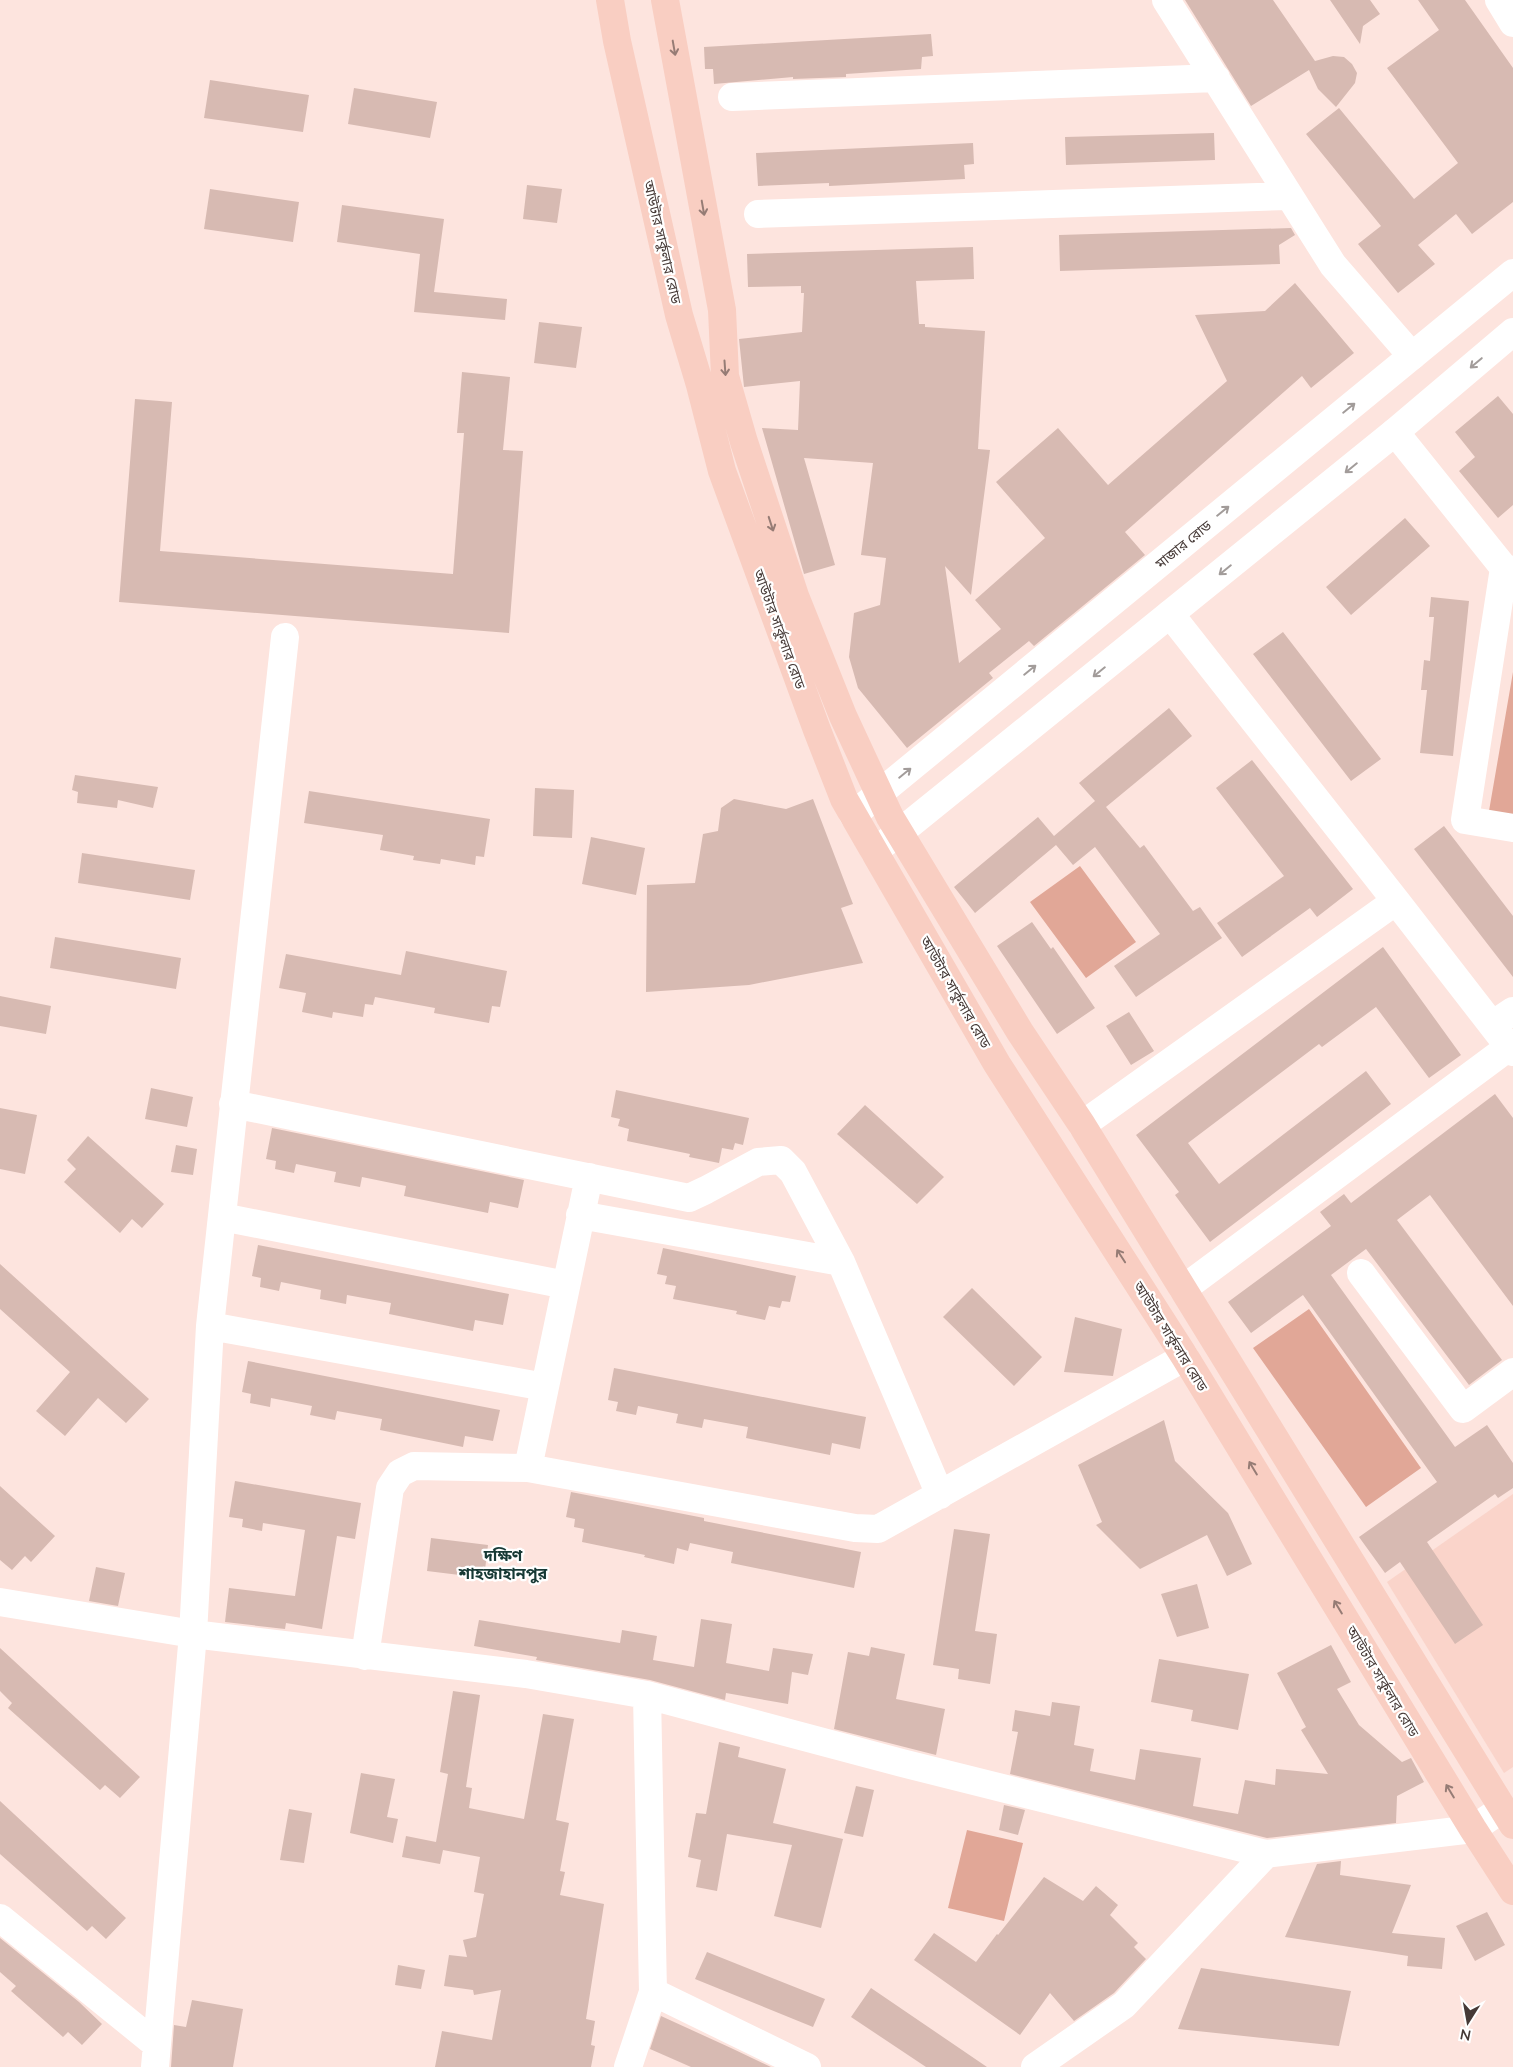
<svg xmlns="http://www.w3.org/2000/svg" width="1513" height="2067" font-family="Lato,'Noto Sans Bengali',sans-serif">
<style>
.built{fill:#fad4ca}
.green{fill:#e1a797}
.building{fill:#d7bab2}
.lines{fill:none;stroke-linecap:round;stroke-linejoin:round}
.minor{stroke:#fff;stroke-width:28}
.secondary{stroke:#fff;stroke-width:28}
.primary{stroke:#f9cec2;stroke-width:28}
.oneway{stroke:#967c75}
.oneway2{stroke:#a29c9a}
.labels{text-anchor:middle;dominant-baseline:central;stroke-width:4.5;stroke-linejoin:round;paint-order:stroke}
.street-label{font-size:14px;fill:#453936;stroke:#fff}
.quarter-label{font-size:16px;font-weight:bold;fill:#173935;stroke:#fff}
</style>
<rect width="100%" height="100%" fill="#fde4de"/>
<path class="built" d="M 1513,1494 L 1513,1767 L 1504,1773 L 1387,1582 Z"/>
<path class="green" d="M 1513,672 L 1513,815 L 1489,811 Z
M 1080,866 L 1136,942 L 1086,978 L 1030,902 Z
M 1309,1309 L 1421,1468 L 1366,1507 L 1253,1348 Z
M 967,1830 L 1023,1843 L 1004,1921 L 948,1908 Z"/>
<path class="building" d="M 1185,0 L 1273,0 L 1315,61 L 1333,56 L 1344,57 L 1352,64 L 1357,73 L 1355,83 L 1336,107 L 1318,89 L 1309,70 L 1251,106 Z
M 1330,0 L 1370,0 L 1380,14 L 1363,26 L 1360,44 Z
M 1418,0 L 1465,0 L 1513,68 L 1513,202 L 1472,234 L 1456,214 L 1418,245 L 1435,264 L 1398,293 L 1358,244 L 1381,226 L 1306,134 L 1339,108 L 1414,199 L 1458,163 L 1387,68 L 1439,30 Z
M 931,34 L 933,56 L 922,57 L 921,69 L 846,74 L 846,77 L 793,79 L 793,77 L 714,84 L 713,69 L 705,69 L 704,47 Z
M 210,80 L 309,95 L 303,132 L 204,118 Z
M 354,88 L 437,102 L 430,138 L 348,124 Z
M 1214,133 L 1215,160 L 1066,165 L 1065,137 Z
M 973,143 L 974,164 L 964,165 L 965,179 L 829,186 L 829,183 L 758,186 L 756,153 Z
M 527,185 L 562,189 L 557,223 L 523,219 Z
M 210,189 L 299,202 L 293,242 L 204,229 Z
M 342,205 L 444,219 L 434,292 L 507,299 L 505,320 L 414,312 L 420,254 L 337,242 Z
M 1291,228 L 1295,235 L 1279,245 L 1280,264 L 1060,271 L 1059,235 Z
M 973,247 L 974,279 L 916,281 L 919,324 L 925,324 L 925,327 L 985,331 L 978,449 L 990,450 L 971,595 L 945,566 L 959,663 L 1001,629 L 975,600 L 1045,538 L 996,482 L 1058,428 L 1108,485 L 1227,381 L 1195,315 L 1265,311 L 1295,283 L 1354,353 L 1311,388 L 1302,376 L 1125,532 L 1145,555 L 1034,646 L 1029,641 L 989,673 L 993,678 L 907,748 L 858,688 L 849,657 L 854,613 L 880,605 L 886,558 L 861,555 L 873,463 L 804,458 L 835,565 L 804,574 L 762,428 L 798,430 L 800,381 L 744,387 L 739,339 L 802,332 L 804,293 L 801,293 L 801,286 L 748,287 L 747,254 Z
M 539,322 L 582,327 L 576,368 L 534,363 Z
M 462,372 L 510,377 L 503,450 L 523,451 L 509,633 L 119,602 L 135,399 L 172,402 L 160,551 L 453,574 L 464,433 L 457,433 Z
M 1498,396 L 1513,414 L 1513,505 L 1498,518 L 1459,471 L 1475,457 L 1455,432 Z
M 1405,518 L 1430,546 L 1351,615 L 1326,587 Z
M 1431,597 L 1469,601 L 1453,756 L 1420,753 L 1427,690 L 1421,690 L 1424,660 L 1430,661 L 1434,617 L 1429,617 Z
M 1283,632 L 1381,759 L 1351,781 L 1253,654 Z
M 1169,708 L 1192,736 L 1106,807 L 1140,848 L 1144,845 L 1193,911 L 1200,907 L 1222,938 L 1136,997 L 1114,966 L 1160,934 L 1095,847 L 1073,865 L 1056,845 L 975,913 L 954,887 L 1038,817 L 1054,836 L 1095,801 L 1079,783 Z
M 1252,760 L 1353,889 L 1317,917 L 1310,908 L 1242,957 L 1217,923 L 1284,876 L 1216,788 Z
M 75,775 L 158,787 L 153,808 L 118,800 L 117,808 L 77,803 L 78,792 L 72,790 Z
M 535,788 L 574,790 L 572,838 L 533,836 Z
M 309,791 L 490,819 L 484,857 L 476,856 L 475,865 L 441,859 L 440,864 L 413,860 L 414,856 L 380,850 L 383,835 L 304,823 Z
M 734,799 L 786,809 L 813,799 L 853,904 L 841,908 L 863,963 L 749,985 L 646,992 L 647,885 L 695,883 L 703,834 L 718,831 L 721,808 Z
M 1444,826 L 1513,916 L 1513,977 L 1414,849 Z
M 591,837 L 645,848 L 636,895 L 582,884 Z
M 82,853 L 195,870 L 190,900 L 78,883 Z
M 1032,922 L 1051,949 L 1053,947 L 1095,1008 L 1057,1034 L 997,946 Z
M 55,937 L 181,958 L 176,989 L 50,968 Z
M 1383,947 L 1461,1055 L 1429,1078 L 1376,1007 L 1322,1047 L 1319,1044 L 1188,1143 L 1219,1184 L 1366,1071 L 1391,1104 L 1210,1242 L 1175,1195 L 1179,1192 L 1136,1135 Z
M 406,951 L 507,971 L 500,1007 L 492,1006 L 489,1023 L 434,1013 L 435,1008 L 375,997 L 373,1005 L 365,1004 L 363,1017 L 333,1012 L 332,1018 L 302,1012 L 306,993 L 279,988 L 286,954 L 401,975 Z
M 0,996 L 51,1006 L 46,1034 L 0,1026 Z
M 1129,1012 L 1154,1051 L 1131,1065 L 1106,1026 Z
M 151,1088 L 193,1097 L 187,1127 L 145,1119 Z
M 616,1090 L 749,1118 L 743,1145 L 735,1143 L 733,1150 L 722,1148 L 719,1163 L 689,1157 L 690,1154 L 627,1141 L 629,1129 L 618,1126 L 620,1119 L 611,1117 Z
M 1495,1094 L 1513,1118 L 1513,1306 L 1430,1195 L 1397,1220 L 1502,1360 L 1469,1385 L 1366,1249 L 1331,1275 L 1455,1447 L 1487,1425 L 1513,1463 L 1513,1488 L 1498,1498 L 1495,1494 L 1427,1542 L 1483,1625 L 1455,1644 L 1400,1562 L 1385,1573 L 1359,1537 L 1437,1482 L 1303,1295 L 1251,1333 L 1228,1302 L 1331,1226 L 1320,1212 L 1344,1194 L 1351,1203 Z
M 865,1105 L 944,1177 L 917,1204 L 837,1134 Z
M 0,1108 L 37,1115 L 25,1174 L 0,1169 Z
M 272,1128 L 524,1180 L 518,1208 L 490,1202 L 488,1213 L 404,1196 L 406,1186 L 362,1177 L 360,1187 L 334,1182 L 336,1172 L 296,1164 L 294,1173 L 275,1169 L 276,1161 L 266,1159 Z
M 88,1136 L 164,1204 L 142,1228 L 132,1219 L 120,1233 L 64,1182 L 76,1169 L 67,1160 Z
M 176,1145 L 197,1149 L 193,1175 L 171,1172 Z
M 258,1245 L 509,1294 L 503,1325 L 475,1320 L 473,1331 L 389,1314 L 391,1303 L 347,1295 L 346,1304 L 320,1299 L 321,1290 L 281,1282 L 279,1291 L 260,1287 L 261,1278 L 252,1276 Z
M 663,1248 L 796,1276 L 790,1302 L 782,1301 L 780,1308 L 769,1306 L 765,1320 L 736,1314 L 737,1311 L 673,1299 L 676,1286 L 665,1284 L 667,1276 L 657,1274 Z
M 0,1264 L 149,1399 L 126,1423 L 98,1398 L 65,1436 L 36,1411 L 70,1372 L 0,1309 Z
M 972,1288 L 1042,1357 L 1014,1386 L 943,1317 Z
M 1075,1317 L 1122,1329 L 1113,1376 L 1064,1372 Z
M 248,1361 L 500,1410 L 493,1441 L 465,1436 L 463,1447 L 380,1430 L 382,1419 L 337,1411 L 335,1420 L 310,1415 L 312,1406 L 271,1398 L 270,1407 L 250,1403 L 251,1394 L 242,1392 Z
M 614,1368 L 866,1417 L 860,1449 L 832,1443 L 830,1455 L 746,1438 L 748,1427 L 704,1419 L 702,1428 L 676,1423 L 678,1414 L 638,1406 L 636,1415 L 616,1411 L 618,1402 L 608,1400 Z
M 1164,1420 L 1175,1461 L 1228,1513 L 1252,1564 L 1227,1576 L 1207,1535 L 1140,1569 L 1096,1525 L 1102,1522 L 1078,1465 Z
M 235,1481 L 361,1503 L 355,1539 L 337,1536 L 322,1629 L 286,1623 L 285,1629 L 225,1622 L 229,1588 L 295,1596 L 305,1530 L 263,1523 L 262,1531 L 242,1527 L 243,1519 L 229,1517 Z
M 0,1486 L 55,1536 L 31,1562 L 25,1556 L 12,1570 L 0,1560 Z
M 571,1492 L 704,1518 L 704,1521 L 861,1552 L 854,1588 L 731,1563 L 733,1552 L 690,1543 L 688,1551 L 677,1548 L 674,1564 L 644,1557 L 645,1555 L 582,1542 L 584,1529 L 574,1527 L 575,1519 L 566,1517 Z
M 954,1529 L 990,1534 L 975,1631 L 997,1634 L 990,1684 L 958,1679 L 959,1669 L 933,1665 Z
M 431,1538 L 488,1545 L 484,1578 L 427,1571 Z
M 96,1567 L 125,1573 L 118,1606 L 89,1601 Z
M 1197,1584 L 1209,1628 L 1177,1637 L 1161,1594 Z
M 701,1619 L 732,1624 L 726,1663 L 769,1671 L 773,1648 L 813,1654 L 808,1675 L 792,1672 L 788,1704 L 726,1693 L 725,1700 L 650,1680 L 536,1660 L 537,1657 L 474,1646 L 479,1620 L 620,1643 L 622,1630 L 657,1636 L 653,1660 L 694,1667 Z
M 1331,1645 L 1351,1682 L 1337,1689 L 1359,1725 L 1402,1762 L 1411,1758 L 1424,1782 L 1397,1796 L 1396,1823 L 1267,1838 L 1010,1774 L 1018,1732 L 1012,1731 L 1015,1710 L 1050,1716 L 1052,1702 L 1080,1706 L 1074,1745 L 1094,1749 L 1090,1771 L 1135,1780 L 1140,1749 L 1201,1758 L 1193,1806 L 1238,1814 L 1245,1780 L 1275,1785 L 1276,1769 L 1328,1774 L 1301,1730 L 1306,1727 L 1277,1673 Z
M 871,1647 L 905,1654 L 896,1699 L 945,1709 L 936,1755 L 834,1729 L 848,1652 L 869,1656 Z
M 0,1648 L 140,1777 L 120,1798 L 105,1785 L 100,1790 L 8,1708 L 12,1703 L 0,1691 Z
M 1159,1659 L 1249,1674 L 1238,1730 L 1191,1721 L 1193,1710 L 1151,1702 Z
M 453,1691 L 480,1695 L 466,1787 L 472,1788 L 469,1808 L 524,1819 L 543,1714 L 574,1719 L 556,1820 L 569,1823 L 560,1871 L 565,1872 L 560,1895 L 604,1904 L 586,2019 L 595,2021 L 591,2045 L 595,2046 L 591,2067 L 435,2067 L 442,2031 L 492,2040 L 501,1990 L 474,1995 L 473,1990 L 444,1986 L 449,1955 L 467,1957 L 463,1940 L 476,1937 L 484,1894 L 474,1892 L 480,1857 L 443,1850 L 440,1864 L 402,1857 L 406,1836 L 436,1842 L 448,1774 L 440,1772 Z
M 719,1742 L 740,1747 L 738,1757 L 786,1769 L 773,1823 L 843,1839 L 821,1928 L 774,1916 L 792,1845 L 727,1834 L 717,1891 L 696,1887 L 701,1860 L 688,1857 L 696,1813 L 706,1814 Z
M 361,1773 L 395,1779 L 387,1817 L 398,1819 L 393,1843 L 350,1833 Z
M 856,1786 L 874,1790 L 863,1837 L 844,1833 Z
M 0,1801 L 126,1918 L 106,1939 L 92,1926 L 87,1931 L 0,1854 Z
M 1004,1805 L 1025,1810 L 1018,1835 L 999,1830 Z
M 289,1809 L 312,1813 L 304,1863 L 280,1860 Z
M 1341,1861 L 1340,1875 L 1411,1885 L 1392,1933 L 1445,1938 L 1442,1969 L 1407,1966 L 1408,1956 L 1285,1937 L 1317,1864 Z
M 1044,1877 L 1083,1901 L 1096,1886 L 1118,1905 L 1110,1915 L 1138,1943 L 1134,1947 L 1146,1959 L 1114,1993 L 1074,2021 L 1050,1993 L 1020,2035 L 914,1960 L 934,1933 L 976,1962 L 997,1934 L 998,1935 Z
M 1487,1912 L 1505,1945 L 1475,1961 L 1456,1926 Z
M 0,1938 L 79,2002 L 102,2024 L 82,2045 L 68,2032 L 63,2037 L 11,1991 L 16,1986 L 0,1972 Z
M 707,1952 L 825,1999 L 813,2027 L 695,1979 Z
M 398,1965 L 425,1970 L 421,1989 L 395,1985 Z
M 1201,1968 L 1351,1991 L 1339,2046 L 1178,2029 Z
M 871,1988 L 987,2067 L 926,2067 L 851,2017 Z
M 192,2000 L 243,2009 L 233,2067 L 171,2067 L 174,2025 L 186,2027 Z
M 661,2016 L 731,2048 L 771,2067 L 691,2067 L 650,2049 Z"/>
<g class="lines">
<path class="minor" d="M 1166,0 L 1333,265 L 1412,356
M 1499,0 L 1513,23
M 732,97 L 1216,78
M 758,214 L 1288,196
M 1395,432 L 1504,568 L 1513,570
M 1504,568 L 1465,820 L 1513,828
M 1170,614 L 1396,901 L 1513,1052
M 1492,1025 L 1513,1011
M 233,1104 L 689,1198 L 706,1190 L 758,1162 L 781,1160 L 793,1172 L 841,1262 L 940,1495
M 1082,1125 L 1396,901
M 589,1177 L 528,1468 L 855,1528 L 878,1529 L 1185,1357
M 580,1215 L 841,1262
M 222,1217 L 566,1285
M 1361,1273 L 1463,1409 L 1513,1372
M 1183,1289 L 1509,1047
M 210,1326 L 545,1387
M 0,1602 L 193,1634 L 526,1674 L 647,1695 L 902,1763 L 1266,1854
M 365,1656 L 390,1488 L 400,1473 L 414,1466 L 528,1468
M 0,1918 L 157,2045
M 653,1992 L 807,2067
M 155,2067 L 193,1634 L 210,1326 L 285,637
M 628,2067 L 653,1992 L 647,1695
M 1035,2067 L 1124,2005 L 1266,1854 L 1473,1829 L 1502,1809"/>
<path class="secondary" d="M 853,815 L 1513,273
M 874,851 L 899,833 L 1395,432 L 1513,332"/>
<path class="primary" d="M 610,0 L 617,41 L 679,315 L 700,385 L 722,471 L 817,730 L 844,799 L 997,1064 L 1185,1357 L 1473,1829 L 1513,1891
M 665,0 L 722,310 L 725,376 L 744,442 L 795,596 L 843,716 L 890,817 L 1020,1032 L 1082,1125 L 1513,1825"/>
</g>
<defs><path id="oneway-shaft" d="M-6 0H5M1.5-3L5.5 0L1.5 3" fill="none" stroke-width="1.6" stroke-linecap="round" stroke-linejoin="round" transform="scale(1.25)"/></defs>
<g class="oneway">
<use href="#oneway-shaft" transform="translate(674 48) rotate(80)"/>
<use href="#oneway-shaft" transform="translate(703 208) rotate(80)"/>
<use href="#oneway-shaft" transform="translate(725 368) rotate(86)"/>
<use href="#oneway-shaft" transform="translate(771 524) rotate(72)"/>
<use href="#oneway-shaft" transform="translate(1121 1256) rotate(-123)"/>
<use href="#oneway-shaft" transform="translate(1253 1468) rotate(-121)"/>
<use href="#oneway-shaft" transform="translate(1338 1607) rotate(-121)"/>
<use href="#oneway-shaft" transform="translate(1450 1791) rotate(-121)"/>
</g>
<g class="oneway2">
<use href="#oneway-shaft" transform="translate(1476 363) rotate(140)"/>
<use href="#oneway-shaft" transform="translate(1349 408) rotate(-39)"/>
<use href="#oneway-shaft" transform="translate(1351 468) rotate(141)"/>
<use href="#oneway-shaft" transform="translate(1223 511) rotate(-39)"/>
<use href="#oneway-shaft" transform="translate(1225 570) rotate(141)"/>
<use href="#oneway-shaft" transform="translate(1030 670) rotate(-39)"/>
<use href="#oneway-shaft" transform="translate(1099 672) rotate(141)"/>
<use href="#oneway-shaft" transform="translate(905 773) rotate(-39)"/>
</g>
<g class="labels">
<g class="street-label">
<text transform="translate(663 242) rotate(77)">আউটার সার্কুলার রোড</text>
<text transform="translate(1183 544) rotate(-39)">মাজার রোড</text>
<text transform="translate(780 629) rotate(70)">আউটার সার্কুলার রোড</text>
<text transform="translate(956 992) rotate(60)">আউটার সার্কুলার রোড</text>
<text transform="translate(1171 1336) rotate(58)">আউটার সার্কুলার রোড</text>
<text transform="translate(1383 1681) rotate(59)">আউটার সার্কুলার রোড</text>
</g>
<g class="quarter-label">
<text x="503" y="1554">দক্ষিণ<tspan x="503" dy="18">শাহজাহানপুর</tspan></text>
</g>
</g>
<g transform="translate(1468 2022) rotate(191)" stroke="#ffffff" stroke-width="4" paint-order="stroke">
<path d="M0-4L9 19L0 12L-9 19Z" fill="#453936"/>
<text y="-8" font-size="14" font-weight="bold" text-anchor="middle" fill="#453936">N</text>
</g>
</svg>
